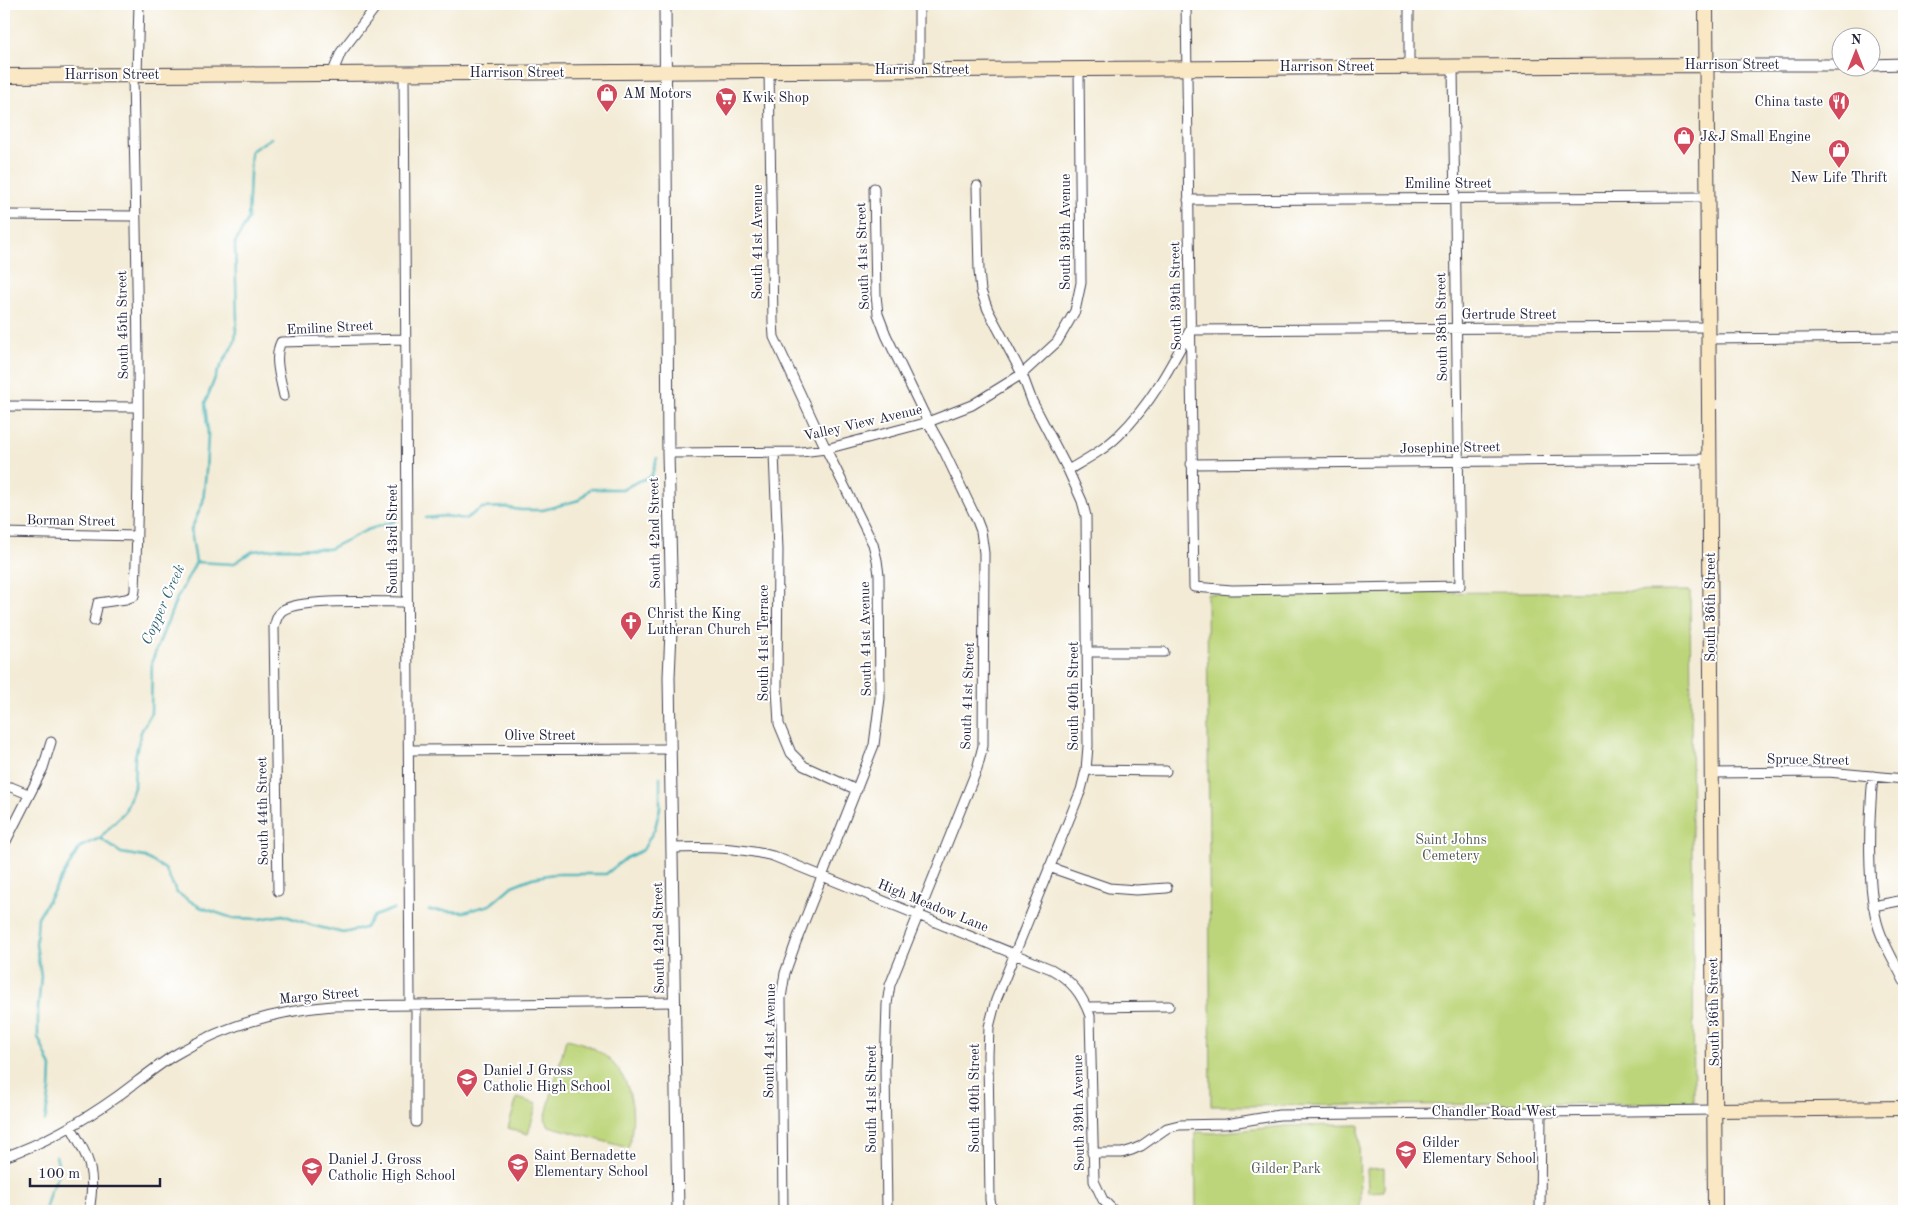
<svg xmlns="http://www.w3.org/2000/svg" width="1908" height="1215" font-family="'Old Standard TT',serif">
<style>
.green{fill:#bdd57a;stroke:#707c5a}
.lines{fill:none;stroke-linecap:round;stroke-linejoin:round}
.stream{stroke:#44b4ba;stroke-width:2.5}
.minor-casing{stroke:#414052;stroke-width:11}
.tertiary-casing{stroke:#414052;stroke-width:13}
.secondary-casing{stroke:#414052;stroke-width:16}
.minor{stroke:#fff;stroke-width:9}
.tertiary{stroke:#fff;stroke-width:11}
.secondary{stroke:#fae7c3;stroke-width:14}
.labels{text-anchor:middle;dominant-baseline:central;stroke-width:4;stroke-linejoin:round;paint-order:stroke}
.street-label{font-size:14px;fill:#22223b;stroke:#fff}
.poi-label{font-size:14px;fill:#22223b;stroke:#fff;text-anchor:start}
.park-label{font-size:14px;fill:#50584e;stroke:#fff}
.water-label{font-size:15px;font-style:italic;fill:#316474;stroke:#fff}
</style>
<rect width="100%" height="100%" fill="#fff"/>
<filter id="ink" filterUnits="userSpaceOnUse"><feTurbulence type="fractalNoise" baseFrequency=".02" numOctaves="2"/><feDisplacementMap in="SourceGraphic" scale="10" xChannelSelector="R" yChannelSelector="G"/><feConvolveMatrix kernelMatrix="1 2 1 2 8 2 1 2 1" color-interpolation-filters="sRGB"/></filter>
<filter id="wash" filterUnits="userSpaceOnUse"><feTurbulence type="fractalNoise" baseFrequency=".0096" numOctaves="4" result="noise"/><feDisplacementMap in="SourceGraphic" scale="20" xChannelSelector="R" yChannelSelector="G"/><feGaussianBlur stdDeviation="1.12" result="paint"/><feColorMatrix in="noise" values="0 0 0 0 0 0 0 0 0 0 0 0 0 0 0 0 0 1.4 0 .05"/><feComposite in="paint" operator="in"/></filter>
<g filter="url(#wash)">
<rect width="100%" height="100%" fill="#f3ebd5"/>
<path class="green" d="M 1690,591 L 1694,1103 L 1211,1106 L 1207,594 Z
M 566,1039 C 621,1049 643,1096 628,1148 L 549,1126 L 545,1119 Z
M 517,1098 L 537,1104 L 528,1134 L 508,1128 Z
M 1359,1125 L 1360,1211 L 1196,1211 L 1195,1132 L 1213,1133 L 1287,1126 Z
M 1384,1168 L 1384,1191 L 1368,1192 L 1367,1169 Z"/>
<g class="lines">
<path class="stream" d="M 426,518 L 445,516 L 465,519 L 482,508 L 504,507 L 520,510 L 543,510 L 579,500 L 590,489 L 624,489 L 638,481 L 651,477 L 657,458
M 196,562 L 233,564 L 253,551 L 282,548 L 329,549 L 367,530 L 395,521
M 100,838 L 121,853 L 145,857 L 165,869 L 177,893 L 200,907 L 232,918 L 260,919 L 283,915 L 311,925 L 343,933 L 365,928 L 374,916 L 393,909
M 429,910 L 464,912 L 490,905 L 512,886 L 532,878 L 554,874 L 606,874 L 626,858 L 643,850 L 655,828 L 660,808 L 660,777
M 45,1121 L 50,1090 L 51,1067 L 38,1037 L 38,1009 L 41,976 L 36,945 L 38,917 L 80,847 L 100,838 L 125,811 L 134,787 L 135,757 L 141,732 L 151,713 L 152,661 L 176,600 L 196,562 L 191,530 L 203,502 L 206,471 L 208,435 L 205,403 L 217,373 L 235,341 L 237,318 L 235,243 L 248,219 L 251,151 L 271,138
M 45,1211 L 50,1192 L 60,1172 L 56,1156"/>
</g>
</g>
<g filter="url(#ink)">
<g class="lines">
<g class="minor-casing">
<path id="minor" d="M 1186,4 L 1194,587 L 1232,590 L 1460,586 L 1453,67
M 1409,67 L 1409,4
M 919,70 L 919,4
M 769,71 L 773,322 L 774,337 L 826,449 L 873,544 L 877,560 L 879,575 L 880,698 L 874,745 L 796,942 L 785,973 L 781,998 L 783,1211
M 404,73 L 410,1004
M 332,74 L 341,52 L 378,4
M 137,75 L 139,4
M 977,186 L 979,271 L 981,291 L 988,310 L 1022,374 L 1032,401 L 1068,470 L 1082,501 L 1086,516 L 1088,746 L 1086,770 L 1081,790 L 996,1000 L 989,1027 L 988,1055 L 990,1200 L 992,1211
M 874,188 L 876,295 L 878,314 L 886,335 L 928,422 L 944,451 L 976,518 L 981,531 L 984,553 L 983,746 L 977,769 L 890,985 L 887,1004 L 885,1069 L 887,1211
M 1188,200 L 1708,197
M 4,215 L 135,216
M 1708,339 L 1904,337
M 284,396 C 281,380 273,358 281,342 L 405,339
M 4,406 L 137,407
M 668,453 L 801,452 L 826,449 L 928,422 L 972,405 L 1022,374 L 1057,342 L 1075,311 L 1081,283 L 1079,69
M 774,453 L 778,550 L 777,688 L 779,724 L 791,753 L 804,766 L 857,790
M 1191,464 L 1710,459
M 1068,470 C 1085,460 1104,450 1119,435 C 1150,405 1170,368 1190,330 L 1708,327
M 4,533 L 137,536
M 94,621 L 98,603 L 126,599 L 134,596 L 135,590 C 142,419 136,247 133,75
M 1088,652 L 1164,652
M 409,750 L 671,749
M 1086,770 L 1166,771
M 1712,773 L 1828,772 L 1904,779
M 1873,776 C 1869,818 1866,890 1879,929 C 1885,947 1896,964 1904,981
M 4,787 L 11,787 L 28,794
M 4,845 L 43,768 L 51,742
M 672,848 C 709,847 737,847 773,856 L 1051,969 C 1071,980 1082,994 1090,1016 L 1094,1181 L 1103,1200 L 1114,1211
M 1049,867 L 1109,888 L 1136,890 L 1167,888
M 278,891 L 274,627 C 276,621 277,614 283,610 C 300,598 382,602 407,602
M 1873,906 L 1904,900
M 416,1005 L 416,1122
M 1087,1007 L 1169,1006
M 71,1127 C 90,1160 96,1172 89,1211
M 1092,1153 L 1122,1153 L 1132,1150 L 1141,1146 L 1167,1128 L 1179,1125 L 1226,1124 L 1279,1115 L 1715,1110
M 4,1157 C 45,1143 83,1121 118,1096 C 136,1083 154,1068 173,1056 C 222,1026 276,1011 332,1006 L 675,1002
M 1540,1211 L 1541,1112"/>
</g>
<g class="tertiary-casing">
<path id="tertiary" d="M 665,4 L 668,453 L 672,609 L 669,677 L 678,1211
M 1706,65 L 1840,65
M 1870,65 L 1904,64"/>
</g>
<g class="secondary-casing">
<path id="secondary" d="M 1706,4 L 1715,1211
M 4,76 L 1706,65
M 1715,1110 L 1904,1108"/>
</g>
<use href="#minor" class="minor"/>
<use href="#tertiary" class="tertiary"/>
<use href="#secondary" class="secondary"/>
</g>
</g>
<defs>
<g id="shop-pin" transform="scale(1.125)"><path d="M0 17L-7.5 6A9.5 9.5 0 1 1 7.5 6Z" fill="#d1495b" stroke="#fff"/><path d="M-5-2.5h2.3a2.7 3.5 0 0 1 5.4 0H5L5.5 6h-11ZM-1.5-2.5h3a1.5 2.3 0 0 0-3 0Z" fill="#fff"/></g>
<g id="supermarket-pin" transform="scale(1.125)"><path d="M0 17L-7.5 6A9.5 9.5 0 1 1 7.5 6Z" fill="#d1495b" stroke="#fff"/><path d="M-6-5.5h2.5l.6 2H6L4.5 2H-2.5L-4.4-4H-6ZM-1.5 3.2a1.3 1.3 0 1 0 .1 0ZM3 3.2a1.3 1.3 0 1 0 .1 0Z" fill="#fff"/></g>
<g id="restaurant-pin" transform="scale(1.125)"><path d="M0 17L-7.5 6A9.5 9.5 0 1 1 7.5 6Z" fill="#d1495b" stroke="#fff"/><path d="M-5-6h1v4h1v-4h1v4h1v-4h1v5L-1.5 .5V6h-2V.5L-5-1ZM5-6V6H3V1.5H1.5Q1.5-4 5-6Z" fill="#fff"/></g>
<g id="church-pin" transform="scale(1.125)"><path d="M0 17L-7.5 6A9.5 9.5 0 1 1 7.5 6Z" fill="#d1495b" stroke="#fff"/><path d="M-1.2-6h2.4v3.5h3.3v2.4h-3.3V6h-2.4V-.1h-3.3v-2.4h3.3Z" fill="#fff"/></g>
<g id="school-pin" transform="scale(1.125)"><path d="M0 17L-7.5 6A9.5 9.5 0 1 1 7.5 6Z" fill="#d1495b" stroke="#fff"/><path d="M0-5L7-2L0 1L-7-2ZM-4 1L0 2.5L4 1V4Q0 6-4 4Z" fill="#fff"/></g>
</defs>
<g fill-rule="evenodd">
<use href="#shop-pin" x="607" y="94"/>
<use href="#supermarket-pin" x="726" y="98"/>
<use href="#restaurant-pin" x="1839" y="102"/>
<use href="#shop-pin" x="1684" y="137"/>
<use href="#shop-pin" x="1839" y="150"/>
<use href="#church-pin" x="631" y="622"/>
<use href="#school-pin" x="467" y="1079"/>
<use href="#school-pin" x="1406" y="1151"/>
<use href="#school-pin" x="518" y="1164"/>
<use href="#school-pin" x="312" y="1168"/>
</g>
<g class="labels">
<g class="street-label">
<text x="1732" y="65">Harrison Street</text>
<text x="1327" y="67">Harrison Street</text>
<text x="922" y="70">Harrison Street</text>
<text x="517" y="73">Harrison Street</text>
<text x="112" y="75">Harrison Street</text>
<text x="1448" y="184">Emiline Street</text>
<text transform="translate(1066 232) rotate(-90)">South 39th Avenue</text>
<text transform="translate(758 242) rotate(-90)">South 41st Avenue</text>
<text transform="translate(863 256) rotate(-92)">South 41st Street</text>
<text transform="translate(1176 296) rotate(-91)">South 39th Street</text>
<text x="1509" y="315">Gertrude Street</text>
<text transform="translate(123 325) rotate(-91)">South 45th Street</text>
<text transform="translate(1442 327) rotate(-91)">South 38th Street</text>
<text transform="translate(330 328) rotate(-3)">Emiline Street</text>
<text transform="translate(863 423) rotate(-13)">Valley View Avenue</text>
<text transform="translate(1450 448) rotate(-1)">Josephine Street</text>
<text transform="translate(71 521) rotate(1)">Borman Street</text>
<text transform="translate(655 533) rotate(-91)">South 42nd Street</text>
<text transform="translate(393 539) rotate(-90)">South 43rd Street</text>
<text transform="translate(1711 607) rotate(-90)">South 36th Street</text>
<text transform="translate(866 639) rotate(-91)">South 41st Avenue</text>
<text transform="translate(764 643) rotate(-90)">South 41st Terrace</text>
<text transform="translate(968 696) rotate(-88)">South 41st Street</text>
<text transform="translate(1074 696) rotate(-90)">South 40th Street</text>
<text x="540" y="736">Olive Street</text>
<text transform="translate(1808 760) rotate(1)">Spruce Street</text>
<text transform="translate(263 811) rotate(-91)">South 44th Street</text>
<text transform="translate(933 906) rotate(22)">High Meadow Lane</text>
<text transform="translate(659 938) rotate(-91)">South 42nd Street</text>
<text transform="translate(319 996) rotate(-5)">Margo Street</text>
<text transform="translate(1714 1012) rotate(-91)">South 36th Street</text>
<text transform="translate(770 1041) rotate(-89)">South 41st Avenue</text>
<text transform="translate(975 1098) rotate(-90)">South 40th Street</text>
<text transform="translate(872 1099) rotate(-90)">South 41st Street</text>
<text x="1494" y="1112">Chandler Road West</text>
<text transform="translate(1079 1113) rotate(-91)">South 39th Avenue</text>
</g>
<g class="poi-label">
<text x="623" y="94">AM Motors</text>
<text x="742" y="98">Kwik Shop</text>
<text x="1823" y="102" text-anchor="end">China taste</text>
<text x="1700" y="137">J&amp;J Small Engine</text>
<text x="1839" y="178" text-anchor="middle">New Life Thrift</text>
<text x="647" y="614">Christ the King<tspan x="647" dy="16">Lutheran Church</tspan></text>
<text x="483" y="1071">Daniel J Gross<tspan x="483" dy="16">Catholic High School</tspan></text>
<text x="1422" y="1143">Gilder<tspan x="1422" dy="16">Elementary School</tspan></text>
<text x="534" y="1156">Saint Bernadette<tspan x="534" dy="16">Elementary School</tspan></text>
<text x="328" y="1160">Daniel J. Gross<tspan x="328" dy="16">Catholic High School</tspan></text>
</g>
<g class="park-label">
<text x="1451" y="840">Saint Johns<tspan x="1451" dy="16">Cemetery</tspan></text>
<text x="1286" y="1169">Gilder Park</text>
</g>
<g class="water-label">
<text transform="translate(164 605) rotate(-66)">Copper Creek</text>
</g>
</g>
<rect width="1908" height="1215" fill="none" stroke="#fff" stroke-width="20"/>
<g transform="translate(1856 52)"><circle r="24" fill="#ffffff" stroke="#a7a7b1"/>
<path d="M0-4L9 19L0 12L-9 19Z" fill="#d1495b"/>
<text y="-8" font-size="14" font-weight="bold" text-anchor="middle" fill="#22223b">N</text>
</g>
<path d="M30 1178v8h130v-8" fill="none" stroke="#22223b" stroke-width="2.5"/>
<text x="38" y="1178" font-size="15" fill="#22223b" stroke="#ffffff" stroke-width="4" paint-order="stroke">100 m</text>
</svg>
